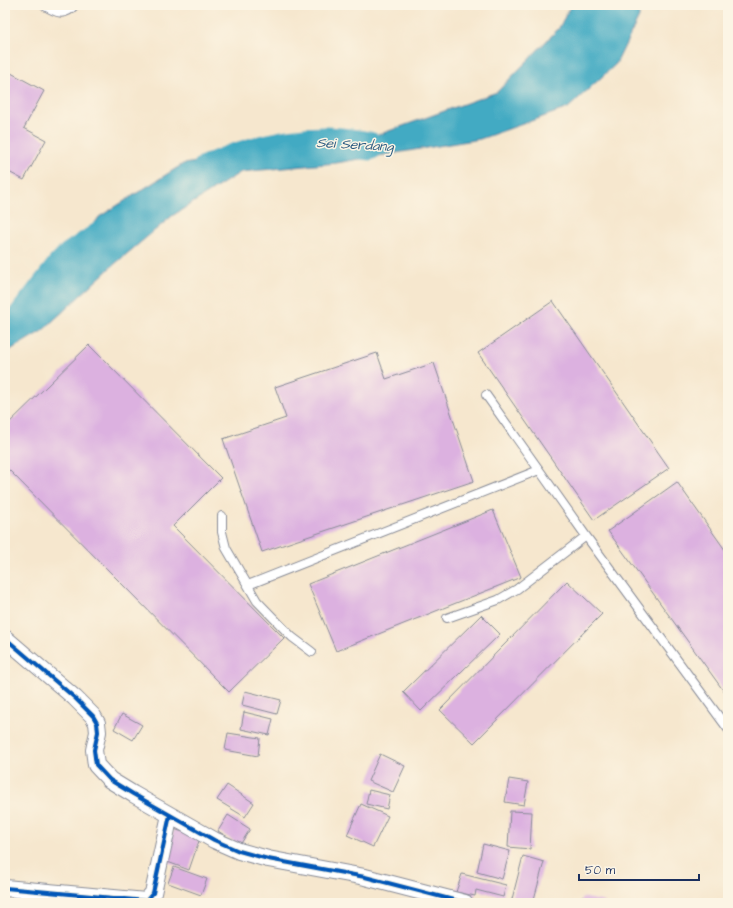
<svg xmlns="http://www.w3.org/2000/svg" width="733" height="908" font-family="'Architects Daughter',sans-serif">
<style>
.water{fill:#43aac3;stroke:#2f6c90}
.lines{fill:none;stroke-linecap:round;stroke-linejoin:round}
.river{stroke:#43aac3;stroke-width:29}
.building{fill:#dcb1e0}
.lane-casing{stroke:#888b96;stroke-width:10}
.street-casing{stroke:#888b96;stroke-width:18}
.lane{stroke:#fff;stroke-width:8}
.street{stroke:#fff;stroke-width:16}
.cycleway-casing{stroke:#fcf5e5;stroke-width:6}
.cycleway{stroke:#0057b8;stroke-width:4}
.labels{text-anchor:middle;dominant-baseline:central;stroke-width:3;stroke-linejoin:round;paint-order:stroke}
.water-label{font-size:14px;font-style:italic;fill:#295a81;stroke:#fcf5e5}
</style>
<rect width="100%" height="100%" fill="#fcf5e5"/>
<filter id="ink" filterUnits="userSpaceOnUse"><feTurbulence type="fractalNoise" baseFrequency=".025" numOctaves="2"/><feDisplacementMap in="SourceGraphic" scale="8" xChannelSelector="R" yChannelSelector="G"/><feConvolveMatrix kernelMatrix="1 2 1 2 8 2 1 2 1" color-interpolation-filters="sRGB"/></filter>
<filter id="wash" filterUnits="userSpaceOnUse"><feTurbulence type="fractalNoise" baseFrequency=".012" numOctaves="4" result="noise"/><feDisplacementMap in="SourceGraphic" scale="16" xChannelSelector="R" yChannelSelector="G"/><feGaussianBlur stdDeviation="0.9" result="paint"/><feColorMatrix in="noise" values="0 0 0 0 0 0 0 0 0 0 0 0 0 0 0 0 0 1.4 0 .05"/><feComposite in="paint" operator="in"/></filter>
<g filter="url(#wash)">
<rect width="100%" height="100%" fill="#f6e7ce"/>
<path class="water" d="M 571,5 L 638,5 L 639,17 L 616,64 L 568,108 L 480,139 L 336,163 L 241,172 L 172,216 L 110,268 L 42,331 L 5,353 L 5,325 L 62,272 L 99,217 L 183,164 L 375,136 L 497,92 L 559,28 Z"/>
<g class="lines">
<path class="river" d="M 207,169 C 245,152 284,141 326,141 C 341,141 355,144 369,146
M 5,335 L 11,331 L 61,266 L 71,256 L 108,231"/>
</g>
<g id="blocks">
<path class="building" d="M 11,73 L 44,91 L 24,128 L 46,140 L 24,180 L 5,170 L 5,84 Z
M 553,301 L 669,468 L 594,520 L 478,353 Z
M 89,345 L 221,478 L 173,526 L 284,638 L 229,692 L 5,466 L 5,427 Z
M 377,353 L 386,379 L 434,363 L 474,481 L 262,552 L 223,439 L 286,418 L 275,387 Z
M 677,482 L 728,554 L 728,697 L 608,531 Z
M 493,510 L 521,577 L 336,651 L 308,584 Z
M 567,581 L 602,614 L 474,743 L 440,710 Z
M 481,615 L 500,634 L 421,711 L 403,692 Z
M 245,691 L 281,700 L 277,714 L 242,705 Z
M 244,712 L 273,719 L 269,735 L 241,729 Z
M 122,714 L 142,725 L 133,740 L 114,729 Z
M 228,733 L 260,738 L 258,756 L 225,750 Z
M 380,754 L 405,766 L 393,792 L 368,781 Z
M 509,779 L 528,782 L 524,805 L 505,802 Z
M 227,785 L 254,803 L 245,817 L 217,800 Z
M 369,790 L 390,795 L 387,809 L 366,804 Z
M 361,804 L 388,816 L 373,847 L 347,835 Z
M 510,811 L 532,812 L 530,849 L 508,847 Z
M 228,815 L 250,829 L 240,845 L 218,831 Z
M 174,829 L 200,838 L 189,870 L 165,861 Z
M 483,844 L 510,851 L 502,879 L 477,872 Z
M 523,856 L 544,862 L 533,903 L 511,903 Z
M 174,867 L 207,879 L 201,895 L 168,883 Z
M 462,874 L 506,885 L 503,897 L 476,890 L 475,896 L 456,892 Z
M 582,897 L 605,902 L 605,903 L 581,903 Z"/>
</g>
</g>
<g filter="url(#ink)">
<use href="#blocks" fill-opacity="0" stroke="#888b96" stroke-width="1"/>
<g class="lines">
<g class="lane-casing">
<path id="lane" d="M 43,5 C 55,12 64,18 75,5
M 486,395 L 586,536 L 728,729
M 222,516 L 222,532 L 226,548 L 257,601 L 292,637 L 312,652
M 248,585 L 539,470
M 447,618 L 498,600 L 517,589 L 586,536"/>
</g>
<g class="street-casing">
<path id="street" d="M 5,638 L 75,698 L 93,716 L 97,723 L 98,732 L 94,750 L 96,765 L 110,780 L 133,794 L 214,840 L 239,851 L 268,859 L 365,877 L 465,903
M 5,888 L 146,901 L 153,893 L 170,815"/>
</g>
<use href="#lane" class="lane"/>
<use href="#street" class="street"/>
<g class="cycleway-casing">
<path id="cycleway" d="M 5,638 L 75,698 L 93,716 L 97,723 L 98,732 L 94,750 L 96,765 L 110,780 L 133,794 L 214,840 L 239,851 L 268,859 L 365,877 L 465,903
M 5,888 L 146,901 L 153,893 L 170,815"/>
</g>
<use href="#cycleway" class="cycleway"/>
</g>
</g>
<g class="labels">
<g class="water-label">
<text transform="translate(355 145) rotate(3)">Sei Serdang</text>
</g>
</g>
<rect width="733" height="908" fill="none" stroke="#fcf5e5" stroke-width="20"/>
<path d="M579 874v6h120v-6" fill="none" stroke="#1b2f5e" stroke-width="2"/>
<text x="585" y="874" font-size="12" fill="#1b2f5e" stroke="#fcf5e5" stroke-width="3" paint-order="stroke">50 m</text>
</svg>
